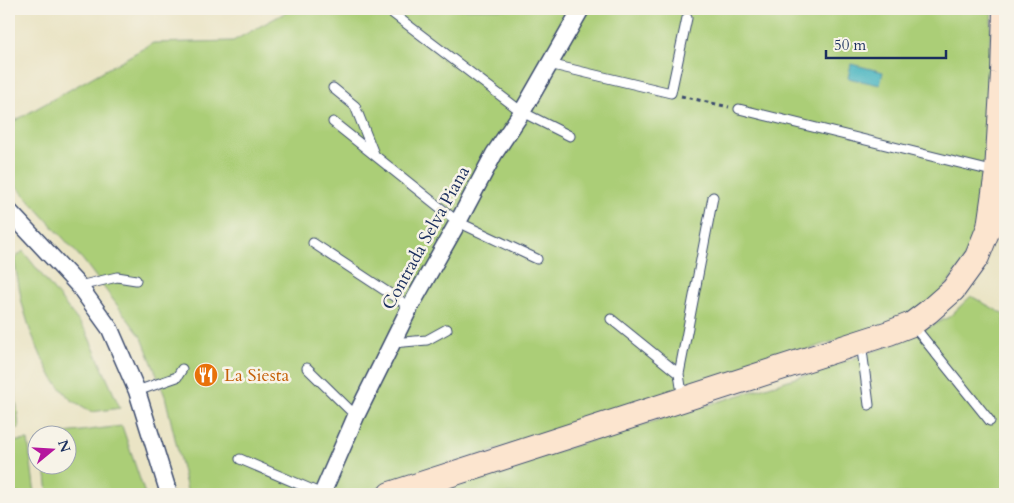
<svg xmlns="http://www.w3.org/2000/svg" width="1014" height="503" font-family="Cardo,serif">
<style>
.green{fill:#abce77;stroke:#637e6a}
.water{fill:#45b4c0;stroke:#30728f}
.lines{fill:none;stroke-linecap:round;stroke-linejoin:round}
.lane-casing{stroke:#3a4a6d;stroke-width:11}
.street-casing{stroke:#3a4a6d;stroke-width:19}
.secondary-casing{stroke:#3a4a6d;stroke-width:26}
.path{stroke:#3a4a6d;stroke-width:3;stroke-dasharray:4 4;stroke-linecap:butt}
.lane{stroke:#fff;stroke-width:9}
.street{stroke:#fff;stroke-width:16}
.secondary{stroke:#fce5cf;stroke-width:24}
.labels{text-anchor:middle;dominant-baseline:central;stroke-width:5;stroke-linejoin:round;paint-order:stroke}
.street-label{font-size:18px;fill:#1b2f5e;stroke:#f7f3e8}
.food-label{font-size:18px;fill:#c56008;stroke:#f7f3e8;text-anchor:start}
</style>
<rect width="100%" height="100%" fill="#f7f3e8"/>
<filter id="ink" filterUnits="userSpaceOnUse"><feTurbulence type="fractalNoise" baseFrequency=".02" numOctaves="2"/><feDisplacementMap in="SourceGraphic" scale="10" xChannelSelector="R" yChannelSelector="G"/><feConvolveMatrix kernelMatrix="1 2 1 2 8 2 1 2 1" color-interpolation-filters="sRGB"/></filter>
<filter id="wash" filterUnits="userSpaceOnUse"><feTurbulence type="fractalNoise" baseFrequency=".0096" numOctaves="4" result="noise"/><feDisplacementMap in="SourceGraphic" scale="20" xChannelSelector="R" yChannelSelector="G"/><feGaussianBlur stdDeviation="1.12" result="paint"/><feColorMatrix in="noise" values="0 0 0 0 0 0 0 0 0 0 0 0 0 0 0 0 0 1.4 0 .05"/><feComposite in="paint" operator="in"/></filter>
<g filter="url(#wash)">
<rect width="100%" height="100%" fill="#eae4c5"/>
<path class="green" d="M 292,9 L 992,9 L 990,38 L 986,186 L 975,232 L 962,264 L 941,293 L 915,311 L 887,324 L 360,494 L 188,494 L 165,396 L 142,338 L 83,260 L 9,178 L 9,124 L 153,43 L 233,41 Z
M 1005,213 L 1005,240 L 998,238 Z
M 23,251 L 86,331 L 120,408 L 92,412 L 70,399 L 53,379 L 41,356 L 30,330 L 22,303 L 14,259 Z
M 971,296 L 1005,315 L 1005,494 L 426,494 L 571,447 L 821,370 L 897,343 L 949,317 Z
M 9,329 L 19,428 L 9,429 Z
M 122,426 L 145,494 L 48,494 L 45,466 L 68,466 L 68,436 L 48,435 Z
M 28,440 L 35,494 L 9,494 L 9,442 Z"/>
<path class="water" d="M 851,64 L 883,72 L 880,85 L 848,78 Z"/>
</g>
<g filter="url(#ink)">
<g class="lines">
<g class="lane-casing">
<path id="lane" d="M 387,9 L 522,112 L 570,136
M 9,10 L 10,9
M 549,64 L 671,93 L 687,18
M 333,88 L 355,106 L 374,154
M 739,109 L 996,172
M 333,122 L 458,222 L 537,259
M 313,243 L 410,307
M 79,286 L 117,277 L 136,280
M 611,319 L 679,374
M 912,324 L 990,421
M 861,342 L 869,405
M 392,343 L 427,340 L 447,329
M 307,368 L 356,416
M 137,391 L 177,377 L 182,369
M 683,400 L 679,374 L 713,197
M 240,459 L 322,494"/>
</g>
<g class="street-casing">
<path id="street" d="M 9,211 L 79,286 L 110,329 L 137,391 L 169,494
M 322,494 L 356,416 L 410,307 L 458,222 L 494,154 L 522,112 L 581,9"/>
</g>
<g class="secondary-casing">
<path id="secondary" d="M 390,494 L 889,333 L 912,324 L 928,312 L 953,290 L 977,257 L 989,227 L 997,172 L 1003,73 L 1005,11"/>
</g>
<path class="path" d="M 681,96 L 729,107"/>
<use href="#lane" class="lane"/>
<use href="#street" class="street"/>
<use href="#secondary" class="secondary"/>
</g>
</g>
<defs>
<g id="restaurant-disc" transform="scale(1.25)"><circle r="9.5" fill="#e8710a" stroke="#f7f3e8"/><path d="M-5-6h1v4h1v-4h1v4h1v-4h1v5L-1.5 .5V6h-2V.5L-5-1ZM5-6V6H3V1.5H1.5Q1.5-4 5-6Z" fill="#fff"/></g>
</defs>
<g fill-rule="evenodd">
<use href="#restaurant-disc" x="206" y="375"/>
</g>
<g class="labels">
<g class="street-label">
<text transform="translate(426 238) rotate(-61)">Contrada Selva Piana</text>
</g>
<g class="food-label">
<text x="224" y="375">La Siesta</text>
</g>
</g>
<rect width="1014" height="503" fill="none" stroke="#f7f3e8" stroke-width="30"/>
<g transform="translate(52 450) rotate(72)"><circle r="24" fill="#f7f3e8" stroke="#9fa5b1"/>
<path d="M0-4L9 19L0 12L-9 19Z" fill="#b5179e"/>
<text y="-8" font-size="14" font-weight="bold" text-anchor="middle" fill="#1b2f5e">N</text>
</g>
<path d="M826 50v8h120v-8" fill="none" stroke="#1b2f5e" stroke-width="2.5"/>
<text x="834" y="50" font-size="15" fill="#1b2f5e" stroke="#f7f3e8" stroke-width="4" paint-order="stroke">50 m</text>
</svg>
